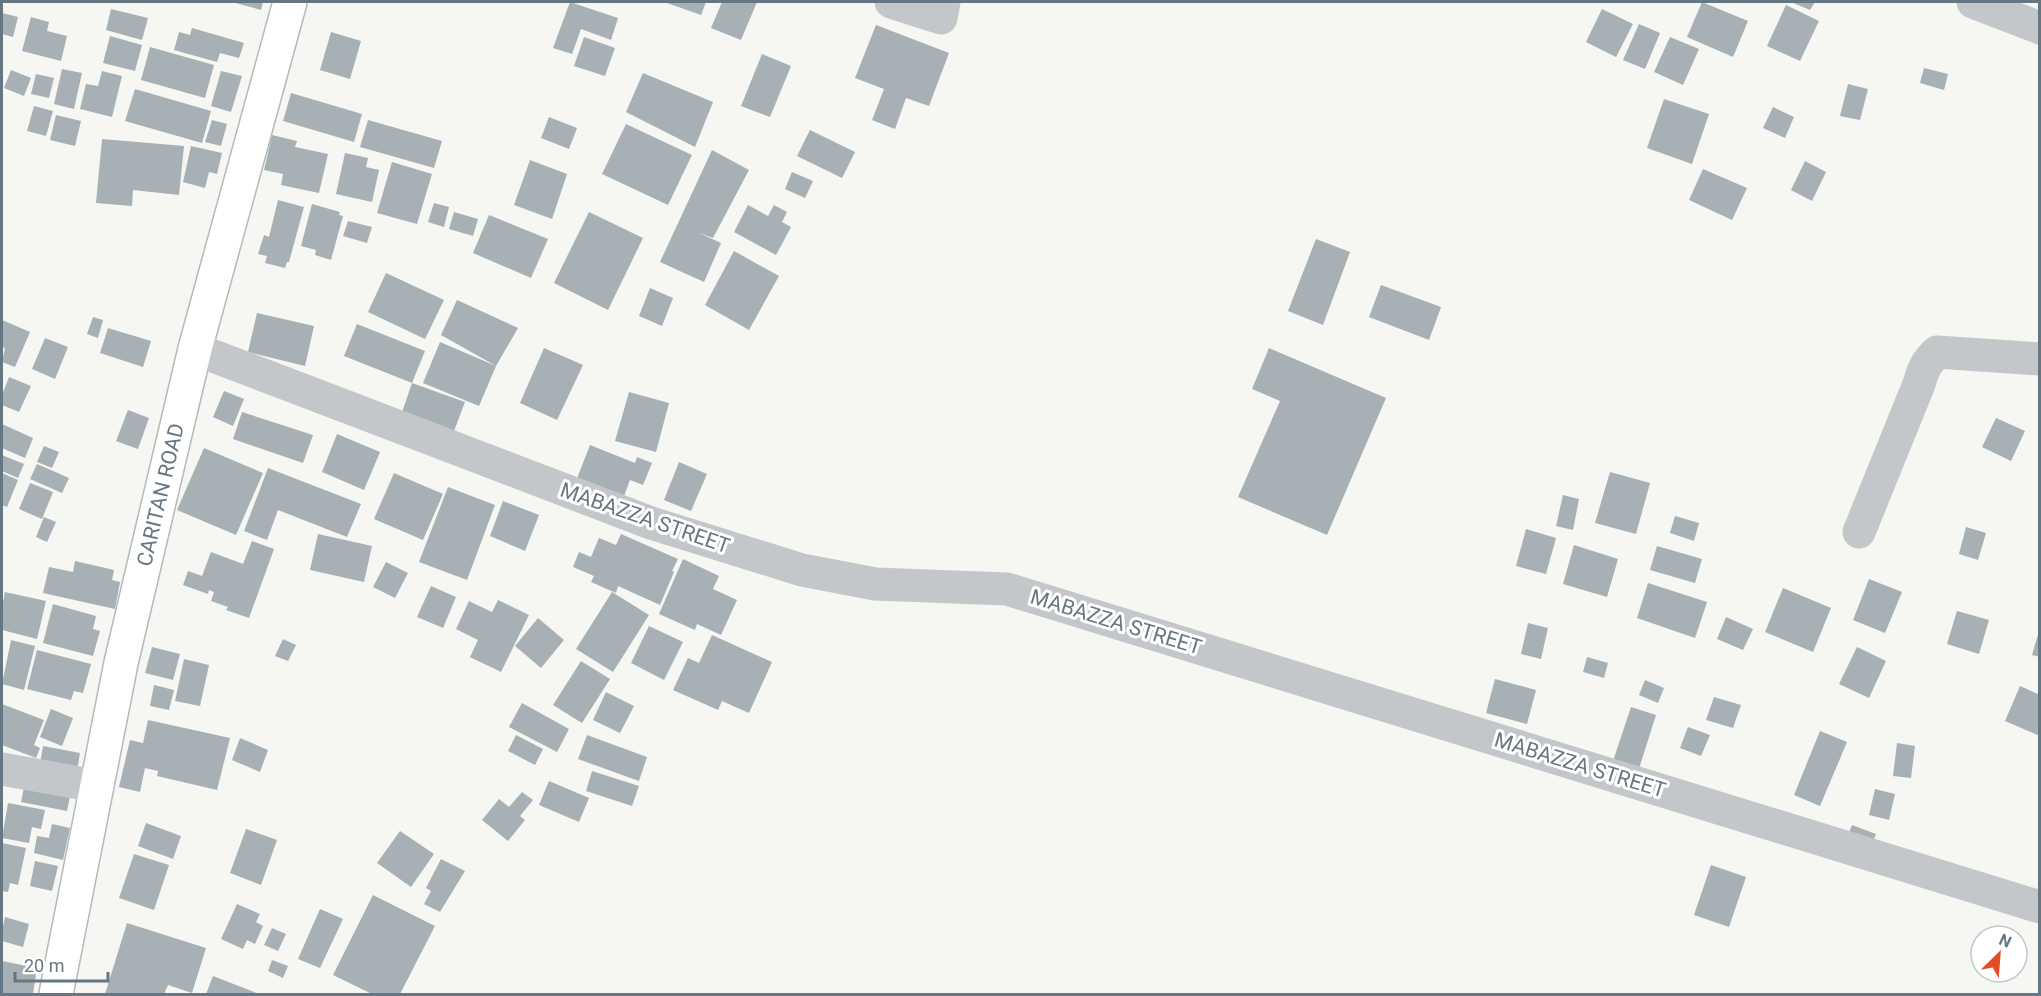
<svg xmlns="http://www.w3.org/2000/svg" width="2041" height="996" font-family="Roboto,sans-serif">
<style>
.building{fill:#a7b0b5}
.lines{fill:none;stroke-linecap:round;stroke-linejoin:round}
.secondary-casing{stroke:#b3b9bd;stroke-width:36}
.minor{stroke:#c3c7ca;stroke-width:33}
.secondary{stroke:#fff;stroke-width:33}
.labels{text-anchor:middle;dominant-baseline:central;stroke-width:6;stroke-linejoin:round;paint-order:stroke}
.street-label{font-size:21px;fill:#657783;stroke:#fff}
</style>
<rect width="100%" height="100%" fill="#f6f6f2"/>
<path class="building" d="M 232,2 L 263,2 L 261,10 Z
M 570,2 L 618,18 L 611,40 L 581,29 L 572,54 L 553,48 Z
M 664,2 L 706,2 L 701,15 Z
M 722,2 L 757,2 L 741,40 L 711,28 Z
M 1702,2 L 1748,21 L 1733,57 L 1687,37 Z
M 1791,2 L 1815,2 L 1810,10 Z
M 1786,5 L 1819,21 L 1800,61 L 1767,46 Z
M 111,9 L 148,18 L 142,40 L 106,30 Z
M 1602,9 L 1633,24 L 1616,57 L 1586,42 Z
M 2,13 L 18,17 L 13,37 L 2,34 Z
M 31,17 L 49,22 L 47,31 L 67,36 L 61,61 L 22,51 Z
M 1639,24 L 1660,33 L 1645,69 L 1623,60 Z
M 876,25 L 949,53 L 929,106 L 906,98 L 895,129 L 872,120 L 884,89 L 855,78 Z
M 192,28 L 244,43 L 239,58 L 220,53 L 217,62 L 174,50 L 179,32 L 190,35 Z
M 331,32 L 361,41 L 350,79 L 320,70 Z
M 110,36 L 142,45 L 135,71 L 103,63 Z
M 584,37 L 615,48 L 605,76 L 574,66 Z
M 1670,37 L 1699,49 L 1683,85 L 1654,72 Z
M 150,47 L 214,65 L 205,98 L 141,80 Z
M 762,54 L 791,66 L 770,117 L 741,106 Z
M 1924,68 L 1948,74 L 1944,90 L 1920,83 Z
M 62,69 L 82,73 L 74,109 L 54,104 Z
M 11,70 L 31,78 L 24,96 L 4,88 Z
M 102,71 L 122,76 L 112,117 L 80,109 L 86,84 L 98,86 Z
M 221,71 L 242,76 L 231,112 L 211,106 Z
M 643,73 L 713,102 L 695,147 L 626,112 Z
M 36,74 L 54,78 L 49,98 L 31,94 Z
M 1848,84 L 1868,89 L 1860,120 L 1840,116 Z
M 135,89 L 211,111 L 202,143 L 125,121 Z
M 291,93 L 362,114 L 354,142 L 283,121 Z
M 1664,99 L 1709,114 L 1692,164 L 1647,148 Z
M 34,106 L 53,111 L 46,136 L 27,131 Z
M 1773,107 L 1794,117 L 1785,138 L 1763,128 Z
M 56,115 L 81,121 L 75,146 L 50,140 Z
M 549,117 L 577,128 L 569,149 L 541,138 Z
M 212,120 L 227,124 L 221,146 L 205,142 Z
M 368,120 L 442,141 L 434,168 L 360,147 Z
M 626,124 L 692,155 L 668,205 L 602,174 Z
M 810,130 L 855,152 L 842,178 L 797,156 Z
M 272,135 L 297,141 L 295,147 L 328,154 L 319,193 L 281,185 L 283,174 L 264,170 Z
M 102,139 L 184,146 L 179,195 L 133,190 L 132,206 L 96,203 Z
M 191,146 L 222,153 L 217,174 L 209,172 L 205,188 L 183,182 Z
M 712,150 L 749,170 L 713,238 L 699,233 L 721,243 L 704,282 L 660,262 Z
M 345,153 L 368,158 L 366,167 L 379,170 L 372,202 L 336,194 Z
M 530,160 L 567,174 L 552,219 L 514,205 Z
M 1805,161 L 1826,172 L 1812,201 L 1791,190 Z
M 392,162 L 432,174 L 417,224 L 377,213 Z
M 1703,169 L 1747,188 L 1732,220 L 1689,200 Z
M 792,172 L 813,181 L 805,198 L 785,189 Z
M 278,200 L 304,207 L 289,262 L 287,262 L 285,268 L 265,263 L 267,256 L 258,254 L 264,235 L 269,237 Z
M 434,203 L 449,207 L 444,227 L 428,222 Z
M 312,204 L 340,212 L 339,215 L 343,216 L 331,260 L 315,255 L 316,250 L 301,246 Z
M 748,205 L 768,216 L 774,205 L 787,212 L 782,222 L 791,227 L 776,255 L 734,232 Z
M 454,212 L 478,219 L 473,236 L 449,229 Z
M 589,212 L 643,238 L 608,310 L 554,283 Z
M 489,215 L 548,239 L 531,278 L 473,253 Z
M 348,221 L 372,227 L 367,243 L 343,236 Z
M 1316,239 L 1350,252 L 1323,325 L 1288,311 Z
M 734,251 L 779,276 L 749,330 L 705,305 Z
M 386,273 L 444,300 L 425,339 L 368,312 Z
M 1381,285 L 1441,307 L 1429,340 L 1369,317 Z
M 650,288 L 673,298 L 662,326 L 639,316 Z
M 457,300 L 518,328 L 496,366 L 479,406 L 423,383 L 440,342 L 496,366 L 441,335 Z
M 257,313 L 314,326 L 305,366 L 248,352 Z
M 93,317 L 103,320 L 98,338 L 87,334 Z
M 2,320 L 30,332 L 15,367 L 2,362 L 5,348 L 2,347 Z
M 357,324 L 425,351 L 412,383 L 344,356 Z
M 108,328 L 151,341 L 143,367 L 100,353 Z
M 45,338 L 68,347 L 55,379 L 32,369 Z
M 544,348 L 583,365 L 557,420 L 520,403 Z
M 1269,348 L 1386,398 L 1327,535 L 1238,497 L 1280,401 L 1252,389 Z
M 9,377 L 31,386 L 19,412 L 2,405 L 2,395 Z
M 412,383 L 465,402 L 451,439 L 399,421 Z
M 224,391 L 244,399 L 233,426 L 213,417 Z
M 629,392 L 669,403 L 656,452 L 615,441 Z
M 128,410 L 149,418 L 138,449 L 116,441 Z
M 242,412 L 313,435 L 303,463 L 233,439 Z
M 1996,418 L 2025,431 L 2011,461 L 1982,447 Z
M 2,424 L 33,438 L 25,458 L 2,448 Z
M 337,434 L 380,452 L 364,490 L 322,472 Z
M 590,445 L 635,463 L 637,457 L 652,463 L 643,485 L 630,480 L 621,504 L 574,486 Z
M 44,446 L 59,452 L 52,468 L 37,462 Z
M 204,448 L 263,473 L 236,535 L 177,510 Z
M 2,455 L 24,464 L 18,478 L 2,471 Z
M 679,462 L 707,474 L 691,511 L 664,500 Z
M 37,464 L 69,478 L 62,493 L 30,479 Z
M 268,468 L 361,504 L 347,537 L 278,510 L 267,540 L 244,531 Z
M 1610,472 L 1650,483 L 1636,534 L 1595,523 Z
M 2,473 L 18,480 L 7,507 L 2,505 Z
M 394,473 L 443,494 L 423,540 L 374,519 Z
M 30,483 L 53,492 L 42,519 L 19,509 Z
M 448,487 L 495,505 L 467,580 L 419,562 Z
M 1563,495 L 1579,499 L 1573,530 L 1556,526 Z
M 503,501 L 539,515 L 525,551 L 490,536 Z
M 1675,516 L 1699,523 L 1694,541 L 1670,533 Z
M 44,517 L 56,522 L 47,542 L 36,537 Z
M 1966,527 L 1986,533 L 1978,560 L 1959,554 Z
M 1526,529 L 1556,538 L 1546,574 L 1516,566 Z
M 318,534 L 372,546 L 364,582 L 310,570 Z
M 621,534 L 678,559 L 672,571 L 674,572 L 660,605 L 618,586 L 616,593 L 591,582 L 594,576 L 573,567 L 579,552 L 591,557 L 599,538 L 616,545 Z
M 252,541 L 274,549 L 249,618 L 226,610 L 228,607 L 211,601 L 214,592 L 209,590 L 208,594 L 183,585 L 188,571 L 202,576 L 211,552 L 243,564 Z
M 1574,545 L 1618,559 L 1607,597 L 1563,584 Z
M 1657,546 L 1702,559 L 1695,583 L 1650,570 Z
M 683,559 L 719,576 L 713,589 L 737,600 L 721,635 L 697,624 L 695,630 L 659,614 Z
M 75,561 L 114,570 L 112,580 L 120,582 L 115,609 L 43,593 L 49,567 L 73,572 Z
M 386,562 L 408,573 L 395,598 L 373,587 Z
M 1869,579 L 1902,592 L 1885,633 L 1853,620 Z
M 1648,583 L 1707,602 L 1695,638 L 1637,618 Z
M 431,586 L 456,597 L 443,628 L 417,617 Z
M 1783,588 L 1831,608 L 1813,652 L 1765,632 Z
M 5,592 L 46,601 L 37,639 L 2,630 L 2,607 Z
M 612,592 L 649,615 L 613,672 L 576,649 Z
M 498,600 L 529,615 L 501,672 L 470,657 L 478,640 L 456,629 L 469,601 L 492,612 Z
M 53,604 L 96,616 L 93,629 L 100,631 L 93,656 L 43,643 Z
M 1957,611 L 1989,620 L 1979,654 L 1947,644 Z
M 1726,617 L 1753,629 L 1743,650 L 1717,639 Z
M 538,618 L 564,640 L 541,668 L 515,646 Z
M 1528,623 L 1548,628 L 1541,659 L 1521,654 Z
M 649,626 L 683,642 L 664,680 L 631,663 Z
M 2039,631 L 2040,631 L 2040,657 L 2032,655 Z
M 712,635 L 772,662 L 749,713 L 722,701 L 718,710 L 673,690 L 688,658 L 699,663 Z
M 283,639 L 296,645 L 288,661 L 275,656 Z
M 11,640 L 35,646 L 24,690 L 2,684 Z
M 152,647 L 180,654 L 173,680 L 145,673 Z
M 1857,647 L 1886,661 L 1869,698 L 1839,684 Z
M 37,650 L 91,664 L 83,693 L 74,691 L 71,700 L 27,689 Z
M 1587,657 L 1608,663 L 1604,678 L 1583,672 Z
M 184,659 L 209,665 L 200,706 L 175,701 Z
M 581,661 L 610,679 L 582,723 L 553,705 Z
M 1495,679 L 1536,690 L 1527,724 L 1486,713 Z
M 1645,680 L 1664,688 L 1658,703 L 1639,695 Z
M 154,685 L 174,690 L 169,710 L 150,706 Z
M 2020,686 L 2040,695 L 2040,736 L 2005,721 Z
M 606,692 L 634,706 L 620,733 L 593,720 Z
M 1714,697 L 1741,705 L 1733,728 L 1706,720 Z
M 522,703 L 569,729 L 557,752 L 509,727 Z
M 2,704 L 44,720 L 34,745 L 40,748 L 36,758 L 2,745 Z
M 1631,707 L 1656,715 L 1637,775 L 1611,767 Z
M 51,709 L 73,718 L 62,746 L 40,737 Z
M 148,720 L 230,738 L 217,790 L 157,776 L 158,771 L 145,768 L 140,792 L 119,787 L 130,740 L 143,743 Z
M 1688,727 L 1710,735 L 1701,756 L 1680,748 Z
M 1820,731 L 1847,742 L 1820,806 L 1794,795 Z
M 516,735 L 543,749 L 535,765 L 508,751 Z
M 587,735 L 647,757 L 639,781 L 578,759 Z
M 240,738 L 268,750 L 260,772 L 232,760 Z
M 1897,743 L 1915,746 L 1911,778 L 1893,776 Z
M 43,746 L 80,753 L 76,777 L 39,770 Z
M 592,771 L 639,786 L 632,806 L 586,791 Z
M 549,781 L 589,798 L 579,822 L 539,805 Z
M 25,782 L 71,791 L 67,811 L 21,802 Z
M 1875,789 L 1895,794 L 1889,820 L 1869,815 Z
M 522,792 L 533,800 L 520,816 L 525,820 L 508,841 L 482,820 L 499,799 L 509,807 Z
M 8,803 L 45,810 L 41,829 L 32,827 L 29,843 L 2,838 Z
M 146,823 L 181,836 L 173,859 L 138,846 Z
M 52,824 L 70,828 L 63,860 L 34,853 L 37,836 L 49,838 Z
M 1852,825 L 1876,834 L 1870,849 L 1846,840 Z
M 246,829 L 277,840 L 261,885 L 230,873 Z
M 400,831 L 434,854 L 411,887 L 377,863 Z
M 2,843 L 26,848 L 18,885 L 10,883 L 8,892 L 2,891 Z
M 134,854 L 169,865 L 154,910 L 119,898 Z
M 441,859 L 465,871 L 440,912 L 424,904 L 431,891 L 426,888 Z
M 35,861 L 58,866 L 52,891 L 30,886 Z
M 1711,865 L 1746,877 L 1729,927 L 1694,915 Z
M 373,895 L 435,926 L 400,994 L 372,994 L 333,975 Z
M 237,904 L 260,914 L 256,922 L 263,926 L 255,944 L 247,940 L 243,949 L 221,939 Z
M 320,909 L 343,919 L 320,968 L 298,959 Z
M 5,917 L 29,924 L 23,947 L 2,941 L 2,931 Z
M 127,923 L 206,948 L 192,993 L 168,985 L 164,994 L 105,994 Z
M 272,928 L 286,934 L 278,951 L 264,945 Z
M 272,960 L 288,966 L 283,978 L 268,971 Z
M 2,961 L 37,968 L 33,994 L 2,994 Z
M 213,976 L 259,994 L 206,994 Z"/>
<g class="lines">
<g class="secondary-casing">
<g id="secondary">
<path id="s1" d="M 56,994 L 121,663 L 195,349 L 290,2"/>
</g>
</g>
<path class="minor" d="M 891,2 L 941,18 L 944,2
M 1973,2 L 2040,28
M 195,349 L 651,523 L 802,570 L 875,584 L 1007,589 L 2040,907
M 1859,532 L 1919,384 C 1923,370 1926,362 1937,352 L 2040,359
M 2,769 L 96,786"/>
<use href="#secondary" class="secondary"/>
</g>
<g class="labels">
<g class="street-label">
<text stroke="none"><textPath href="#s1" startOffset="510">CARITAN ROAD</textPath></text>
<text transform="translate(645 518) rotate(19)">MABAZZA STREET</text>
<text transform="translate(1116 622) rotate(17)">MABAZZA STREET</text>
<text transform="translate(1580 765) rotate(17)">MABAZZA STREET</text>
</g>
</g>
<rect width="2041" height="996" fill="none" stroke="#657783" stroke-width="6"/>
<g transform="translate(1999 954) rotate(25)"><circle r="28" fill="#ffffff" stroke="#c1c9cd" stroke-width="1.5"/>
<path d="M0-4.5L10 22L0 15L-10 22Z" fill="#e14c26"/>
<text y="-9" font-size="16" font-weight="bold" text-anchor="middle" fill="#657783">N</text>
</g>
<path d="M15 972v9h93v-9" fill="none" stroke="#657783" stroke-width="3"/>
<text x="24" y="972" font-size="18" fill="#657783" stroke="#ffffff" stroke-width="4.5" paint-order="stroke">20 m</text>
</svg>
